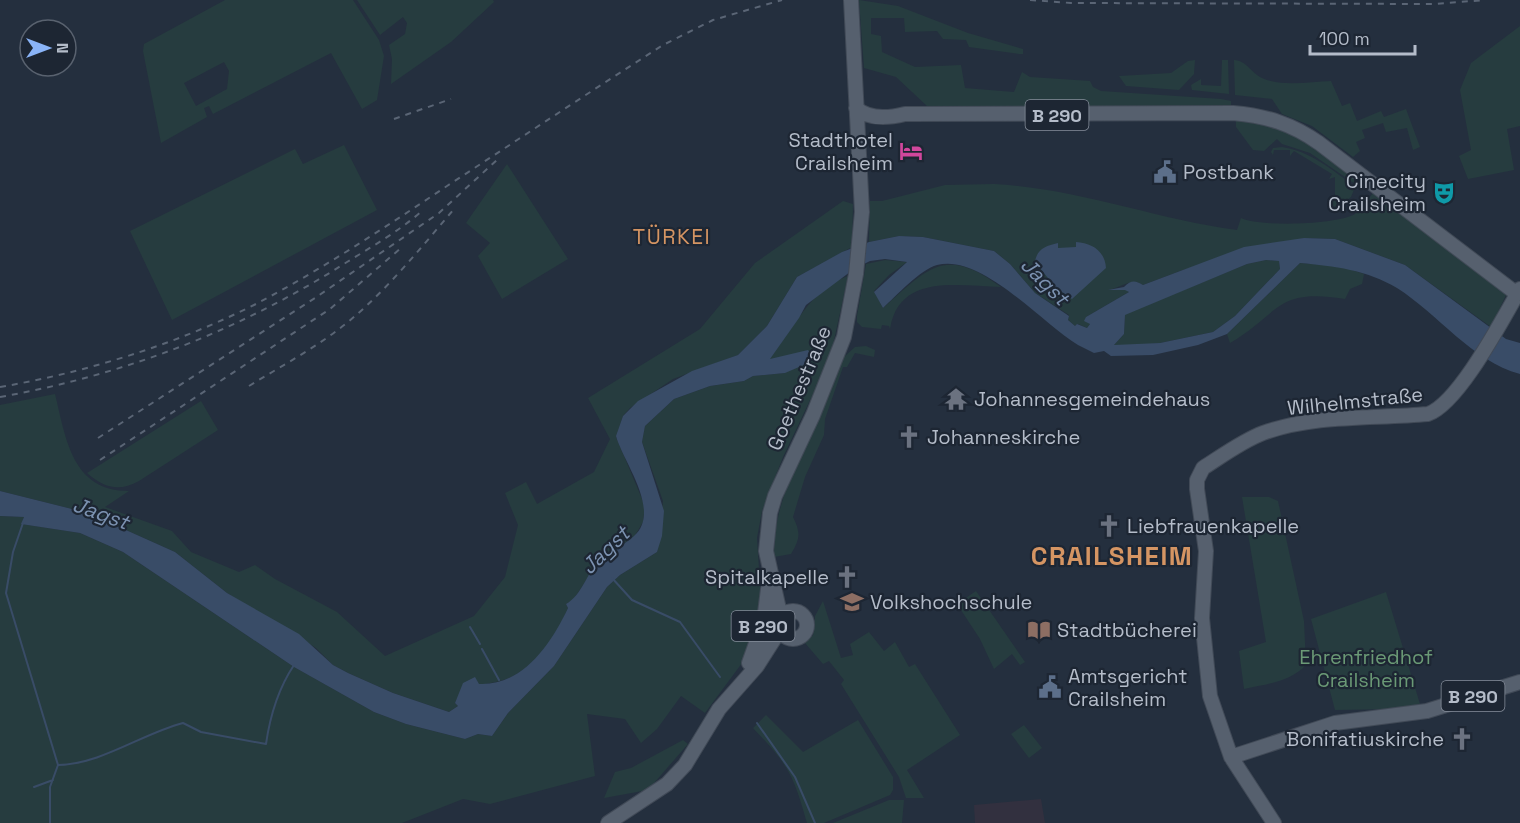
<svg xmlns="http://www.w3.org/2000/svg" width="1520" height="823" font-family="'Space Grotesk',sans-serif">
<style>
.medical{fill:#32303f}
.green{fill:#263c3f;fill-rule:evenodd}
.water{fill:#394c67;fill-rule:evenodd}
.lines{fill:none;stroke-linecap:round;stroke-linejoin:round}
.stream{stroke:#394c67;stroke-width:2}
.major-casing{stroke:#414a57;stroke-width:16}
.major{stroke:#56606e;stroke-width:14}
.rail{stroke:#5a6575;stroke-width:2;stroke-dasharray:6 6;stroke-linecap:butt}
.labels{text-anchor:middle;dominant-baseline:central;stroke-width:4.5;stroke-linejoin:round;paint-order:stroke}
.shield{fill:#1d2633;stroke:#878f9c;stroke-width:1.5}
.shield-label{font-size:18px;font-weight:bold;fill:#b4bcc9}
.poi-label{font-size:20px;fill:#b4bcc9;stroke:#1d2633;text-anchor:start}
.street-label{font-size:20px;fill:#b4bcc9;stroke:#1d2633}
.park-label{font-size:20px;fill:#6b9a76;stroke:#1d2633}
.neighbourhood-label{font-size:21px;letter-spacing:1.5px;fill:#d59563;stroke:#1d2633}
.water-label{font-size:21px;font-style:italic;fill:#7c92b1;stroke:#1d2633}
.district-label{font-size:26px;font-weight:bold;letter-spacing:1.5px;fill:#d59563;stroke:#1d2633}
</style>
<rect width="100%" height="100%" fill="#242f3e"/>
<path class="medical" d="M 1041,799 L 1045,823 L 975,823 L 974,805 Z"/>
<path class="green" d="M 225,0 L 353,0 L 379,40 L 384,56 L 377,100 L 362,109 L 331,53 L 213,114 L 209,106 L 204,108 L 207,117 L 161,143 L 143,51 L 144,44 ZM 224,62 L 229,71 L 227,89 L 196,106 L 184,83 Z
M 357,0 L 493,0 L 494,2 L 451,42 L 391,84 L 392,59 L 389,45 L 405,34 L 407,23 L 403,17 L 380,35 Z
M 859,0 L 898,6 L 968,33 L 1023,49 L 1023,54 L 1019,54 L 969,47 L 966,40 L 943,39 L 937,31 L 905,32 L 904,18 L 871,18 L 871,34 L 881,36 L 882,52 L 915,67 L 961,65 L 965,88 L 1014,92 L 1022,72 L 1030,77 L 1090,81 L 1093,87 L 1101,91 L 1221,99 L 1231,101 L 1231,106 L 942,108 L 927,106 L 896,77 L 864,68 Z
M 1520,26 L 1520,126 L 1507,129 L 1514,170 L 1468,179 L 1459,156 L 1471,150 L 1460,90 L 1471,63 Z
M 1195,60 L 1194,74 L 1179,90 L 1126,86 L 1119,76 L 1171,73 L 1188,61 Z
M 1222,60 L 1228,60 L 1229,94 L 1192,90 L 1191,85 L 1201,79 L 1201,85 L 1221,86 Z
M 1234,60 C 1247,61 1251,73 1262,78 C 1281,87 1310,82 1331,81 L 1342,106 L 1350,103 L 1357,121 L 1381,111 L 1384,117 L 1406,109 L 1420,147 L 1413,150 L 1407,128 L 1386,132 L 1383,123 L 1362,130 L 1365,138 L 1356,142 L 1360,151 L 1353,157 L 1312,126 L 1282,114 L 1272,99 L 1235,95 Z
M 1236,120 C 1287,121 1319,151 1358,181 L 1358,186 L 1310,153 L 1282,144 L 1277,139 L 1264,151 L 1253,150 L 1236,127 Z
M 344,145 L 377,210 L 172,320 L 130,231 L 295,149 L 303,164 Z
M 1282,147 C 1310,151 1333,170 1355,187 L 1351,197 L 1339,207 L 1333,206 L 1331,201 L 1335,198 L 1335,177 L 1329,179 L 1332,174 L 1294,151 L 1290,156 L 1290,150 L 1274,150 L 1273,155 L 1271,152 L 1273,148 Z
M 507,164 L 568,259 L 502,299 L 478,256 L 490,243 L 466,223 Z
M 994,184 C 1077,188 1155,219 1237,230 L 1241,218 C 1259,227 1336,225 1355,214 C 1361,210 1368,199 1373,193 L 1506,295 L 1491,327 L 1405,265 L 1335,239 L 1304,238 L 1183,270 L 1143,285 C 1132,277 1122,287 1109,290 L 1125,289 L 1129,292 L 1086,317 L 1090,324 L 1087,328 L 1078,324 L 1075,326 L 1068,320 L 1069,315 L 1035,293 L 1010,264 L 994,251 L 923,237 L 899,236 L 869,242 L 870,201 L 882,201 L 945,185 Z
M 843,201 L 853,204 L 852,247 L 797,277 L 767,326 L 738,355 L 673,379 L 630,408 L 623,416 L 616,437 L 645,506 L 643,522 L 634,537 L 602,557 L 573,600 L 566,604 L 568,608 C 557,635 538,663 513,676 C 493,687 466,680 455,703 L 458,706 L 449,712 L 393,693 L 348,673 L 333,665 L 316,648 L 227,593 L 175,552 L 88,513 L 0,491 L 0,405 L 55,394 C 66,439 72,491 129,491 L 105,507 L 172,531 L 191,552 L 239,572 L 255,565 L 275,579 L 337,612 L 385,656 L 474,616 L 505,577 L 518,525 L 505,493 L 526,482 L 537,504 L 594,472 L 610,439 L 588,398 L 700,329 L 755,263 Z
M 885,260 L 907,262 L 889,275 L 874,291 L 883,308 C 928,268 945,245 1001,287 C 958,286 899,273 890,329 L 889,326 L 882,325 L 881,329 L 862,327 L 857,322 L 857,316 L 866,264 Z
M 1266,260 L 1279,261 L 1280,269 L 1235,316 L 1213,332 L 1160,343 L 1122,347 L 1114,345 L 1124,334 L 1125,314 L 1247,264 Z
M 1300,263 L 1340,266 L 1364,274 L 1362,284 L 1350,289 L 1345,299 C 1275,288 1281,313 1230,343 L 1227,334 Z
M 848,276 L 833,345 L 822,375 L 783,457 L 762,511 L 757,538 L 762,616 L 745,659 L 705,713 L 681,696 L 657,729 L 641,743 L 625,719 L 587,714 L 595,776 L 490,804 L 463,799 L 402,823 L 0,823 L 0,516 L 24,517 L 22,524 L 80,533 L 123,552 L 294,667 L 374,712 L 406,724 L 465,739 L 478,734 L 492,736 L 508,713 L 554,666 L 607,587 L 620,575 L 657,552 L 663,501 L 642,442 L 645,426 L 674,399 L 710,386 L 744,381 L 753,376 L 785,373 L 769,359 C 793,330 810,289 848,276 Z
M 866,346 L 875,350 L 874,357 L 855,353 L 847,367 L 843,367 L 825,419 L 824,435 L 805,477 L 793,517 C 801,533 800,539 791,554 L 774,557 C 774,501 795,471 817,423 C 827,402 835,380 843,358 L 855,347 Z
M 201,401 L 218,430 L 139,481 C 119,492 104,488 87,473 Z
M 1242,497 L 1269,497 L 1278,501 L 1304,621 L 1306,665 C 1290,682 1266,684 1244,689 L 1239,651 L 1266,642 Z
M 976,591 L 1025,662 L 1020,665 L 1012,654 L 994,669 L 980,639 L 957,604 Z
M 1386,592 L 1420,704 L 1394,709 L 1335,710 L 1311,619 Z
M 823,601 L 841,658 L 853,655 L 850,644 L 869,632 L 884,651 L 895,642 L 909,667 L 915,664 L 960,735 L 907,770 L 924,798 L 906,798 L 899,777 L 841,684 L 844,680 L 829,661 L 823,664 L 805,643 L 813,635 L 815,616 Z
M 766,715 L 803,752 L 858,720 L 893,777 L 893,790 L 890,795 L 824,823 L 807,823 C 793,773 788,765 753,728 Z
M 1024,725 L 1042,748 L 1029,758 L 1011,734 Z
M 683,740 L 688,744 L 648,790 L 604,798 L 615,772 L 631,768 Z
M 889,800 L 904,800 L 902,823 L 833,823 Z"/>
<path class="water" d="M 899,236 L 923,237 L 994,251 L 1010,264 L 1035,293 L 1069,316 L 1068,320 L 1075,326 L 1077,324 L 1087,328 L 1090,324 L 1084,321 L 1086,317 L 1129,292 L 1125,290 L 1108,290 L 1124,287 C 1131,280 1135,280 1143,285 L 1244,247 L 1304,238 L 1335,239 L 1405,265 L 1506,339 L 1520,343 L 1520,374 C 1472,361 1438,314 1397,288 C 1367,270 1334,266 1300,263 L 1227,334 L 1198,345 L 1153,355 L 1111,356 L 1104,351 L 1094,353 L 1078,345 C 1042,323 981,253 937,265 C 921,269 896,296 883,308 L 874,292 L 907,262 L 885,259 L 870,261 L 854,269 L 806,305 L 799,318 L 770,359 L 808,350 L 810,353 L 806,364 L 785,373 L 753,376 L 744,381 L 710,386 L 674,399 L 645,426 L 642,442 L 664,511 L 662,536 L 657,552 L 620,575 L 607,587 L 554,666 L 508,713 L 492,736 L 478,734 L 465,739 L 406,724 L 374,712 L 294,667 L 123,552 L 80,533 L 21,524 L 24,517 L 0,516 L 0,491 L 88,513 L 175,552 L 227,593 L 299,634 L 333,665 L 348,673 L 393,693 L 449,712 L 458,706 L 455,703 L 463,683 L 475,677 L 479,684 C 522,686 550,646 568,608 L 566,604 C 582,595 587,573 599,560 C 609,549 624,546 634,536 C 662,511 623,462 616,436 L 623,416 L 638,401 L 692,371 L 738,355 L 767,326 L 797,277 L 842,252 L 869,242 ZM 1266,260 L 1279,261 L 1280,269 L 1235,316 L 1213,332 L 1160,343 L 1114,345 L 1124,334 L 1125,315 L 1247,264 Z
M 1076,242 C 1092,243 1105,251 1106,268 L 1072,299 L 1056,288 L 1035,262 C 1037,249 1045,246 1058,243 L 1058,248 L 1076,247 Z"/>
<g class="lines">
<path class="stream" d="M 23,523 L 13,552 L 6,593 L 58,765 L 50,787 L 50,823
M 612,578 L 632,600 L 680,622 L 720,677
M 470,627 L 480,644
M 482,649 L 499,680
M 757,723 L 795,777 L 815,823
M 58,765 C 102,764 141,734 183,723 L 201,732 L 266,744 C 270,716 278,689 294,665
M 34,787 L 53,780"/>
<g class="major-casing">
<path id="major" d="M 856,108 C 869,120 889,118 905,114 L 1233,113 C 1267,116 1292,124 1319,143 L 1517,294
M779 625a14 14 0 1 1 28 0a14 14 0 1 1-28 0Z
M 781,618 L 766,551 L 770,513 L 775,496 L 813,415 L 844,337 L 856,274 L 862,212 L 851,0
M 749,663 L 764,621 L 768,589
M 1231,757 L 1335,723 L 1427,711 L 1520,682
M 608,823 L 667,784 L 685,765 L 719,709 L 757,666 L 780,630
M 1274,823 L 1231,757 L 1210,696 L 1202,618 L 1206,551 L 1197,489 L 1197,480 L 1203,468 C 1222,456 1242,441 1263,433 C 1316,414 1373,419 1428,414 C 1459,403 1502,320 1520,289"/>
</g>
<use href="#major" class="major"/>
<path class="rail" d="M 1030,0 L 1071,3 L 1434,4 L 1485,0
M 394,119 L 451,99
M 249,386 C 278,368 308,352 335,332 C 379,300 419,250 454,209
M 0,387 C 87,372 174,345 254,305 C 321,270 384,228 447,186 C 519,139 591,91 663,45 L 713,20 L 782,0
M 0,397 C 124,375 241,330 347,262 C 373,246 399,231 422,211
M 98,438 L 315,298 L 439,213 L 498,159
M 100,460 L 330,309 L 401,248"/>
</g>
<defs>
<g id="hotel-bare" transform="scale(1.8)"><path d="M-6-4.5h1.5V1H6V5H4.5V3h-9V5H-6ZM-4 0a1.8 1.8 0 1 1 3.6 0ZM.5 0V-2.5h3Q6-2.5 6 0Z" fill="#d1479c" stroke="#1d2633" stroke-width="2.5" paint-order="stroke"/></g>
<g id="civic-bare" transform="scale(1.8)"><path d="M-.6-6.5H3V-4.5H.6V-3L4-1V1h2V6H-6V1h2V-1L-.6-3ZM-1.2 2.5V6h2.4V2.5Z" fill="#5c6f8a" stroke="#1d2633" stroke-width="2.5" paint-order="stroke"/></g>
<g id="theatre-bare" transform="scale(1.8)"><path d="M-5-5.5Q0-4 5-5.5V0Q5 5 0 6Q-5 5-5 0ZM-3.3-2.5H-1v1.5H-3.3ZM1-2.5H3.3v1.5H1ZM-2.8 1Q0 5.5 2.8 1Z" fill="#0f9aa8" stroke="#1d2633" stroke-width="2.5" paint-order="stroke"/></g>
<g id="temple-bare" transform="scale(1.8)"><path d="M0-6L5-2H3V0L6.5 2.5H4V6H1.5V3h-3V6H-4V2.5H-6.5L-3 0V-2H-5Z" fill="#6b7280" stroke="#1d2633" stroke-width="2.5" paint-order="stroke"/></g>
<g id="church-bare" transform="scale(1.8)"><path d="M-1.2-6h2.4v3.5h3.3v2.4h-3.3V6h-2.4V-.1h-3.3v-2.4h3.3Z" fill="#6b7280" stroke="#1d2633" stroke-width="2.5" paint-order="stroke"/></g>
<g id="university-bare" transform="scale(1.8)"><path d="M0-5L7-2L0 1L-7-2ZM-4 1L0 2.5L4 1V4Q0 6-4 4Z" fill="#8d6e63" stroke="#1d2633" stroke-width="2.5" paint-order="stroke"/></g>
<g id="library-bare" transform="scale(1.8)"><path d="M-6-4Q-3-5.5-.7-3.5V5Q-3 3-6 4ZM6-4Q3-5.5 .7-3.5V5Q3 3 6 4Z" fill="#8d6e63" stroke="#1d2633" stroke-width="2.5" paint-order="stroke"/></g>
</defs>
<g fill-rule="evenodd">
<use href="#hotel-bare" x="911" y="151"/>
<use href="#civic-bare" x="1165" y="172"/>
<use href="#theatre-bare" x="1444" y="193"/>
<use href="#temple-bare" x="956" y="399"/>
<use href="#church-bare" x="909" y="437"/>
<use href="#church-bare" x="1109" y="526"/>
<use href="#church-bare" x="847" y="577"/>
<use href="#university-bare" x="852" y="602"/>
<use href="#library-bare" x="1039" y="630"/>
<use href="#civic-bare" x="1050" y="687"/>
<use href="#church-bare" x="1462" y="739"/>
</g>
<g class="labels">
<g class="shield">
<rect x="1025.5" y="100" width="63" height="30" rx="4.5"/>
<rect x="731.5" y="611" width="63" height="30" rx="4.5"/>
<rect x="1441.5" y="681" width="63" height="30" rx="4.5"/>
</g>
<g class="shield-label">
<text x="1057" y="115">B 290</text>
<text x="763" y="626">B 290</text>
<text x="1473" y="696">B 290</text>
</g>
<g class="poi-label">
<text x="893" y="140" text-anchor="end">Stadthotel<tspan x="893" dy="23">Crailsheim</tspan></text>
<text x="1183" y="172">Postbank</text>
<text x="1426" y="181" text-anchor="end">Cinecity<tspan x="1426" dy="23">Crailsheim</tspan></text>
<text x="974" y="399">Johannesgemeindehaus</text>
<text x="927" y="437">Johanneskirche</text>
<text x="1127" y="526">Liebfrauenkapelle</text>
<text x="829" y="577" text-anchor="end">Spitalkapelle</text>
<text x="870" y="602">Volkshochschule</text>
<text x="1057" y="630">Stadtbücherei</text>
<text x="1068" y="676">Amtsgericht<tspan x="1068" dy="23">Crailsheim</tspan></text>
<text x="1444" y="739" text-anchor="end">Bonifatiuskirche</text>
</g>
<g class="street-label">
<text transform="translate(799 388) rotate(-67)">Goethestraße</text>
<text transform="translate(1355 401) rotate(-6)">Wilhelmstraße</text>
</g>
<g class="park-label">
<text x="1366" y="657">Ehrenfriedhof<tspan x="1366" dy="23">Crailsheim</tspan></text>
</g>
<g class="neighbourhood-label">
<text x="672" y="236">TÜRKEI</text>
</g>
<g class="water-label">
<text transform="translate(1045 281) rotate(45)">Jagst</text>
<text transform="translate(101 513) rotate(20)">Jagst</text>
<text transform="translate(605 550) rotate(-44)">Jagst</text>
</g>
<g class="district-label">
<text x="1112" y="556">CRAILSHEIM</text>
</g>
</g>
<g transform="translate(48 48) rotate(90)"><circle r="28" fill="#1d2633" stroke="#59626f" stroke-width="1.5"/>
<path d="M0-4.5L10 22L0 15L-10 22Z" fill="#8ab4f8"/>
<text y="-9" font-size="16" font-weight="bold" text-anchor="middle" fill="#b4bcc9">N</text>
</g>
<path d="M1310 45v9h105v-9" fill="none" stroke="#b4bcc9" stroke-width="3"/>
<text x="1319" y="45" font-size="18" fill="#b4bcc9" stroke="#1d2633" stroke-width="4.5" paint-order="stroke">100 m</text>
</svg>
